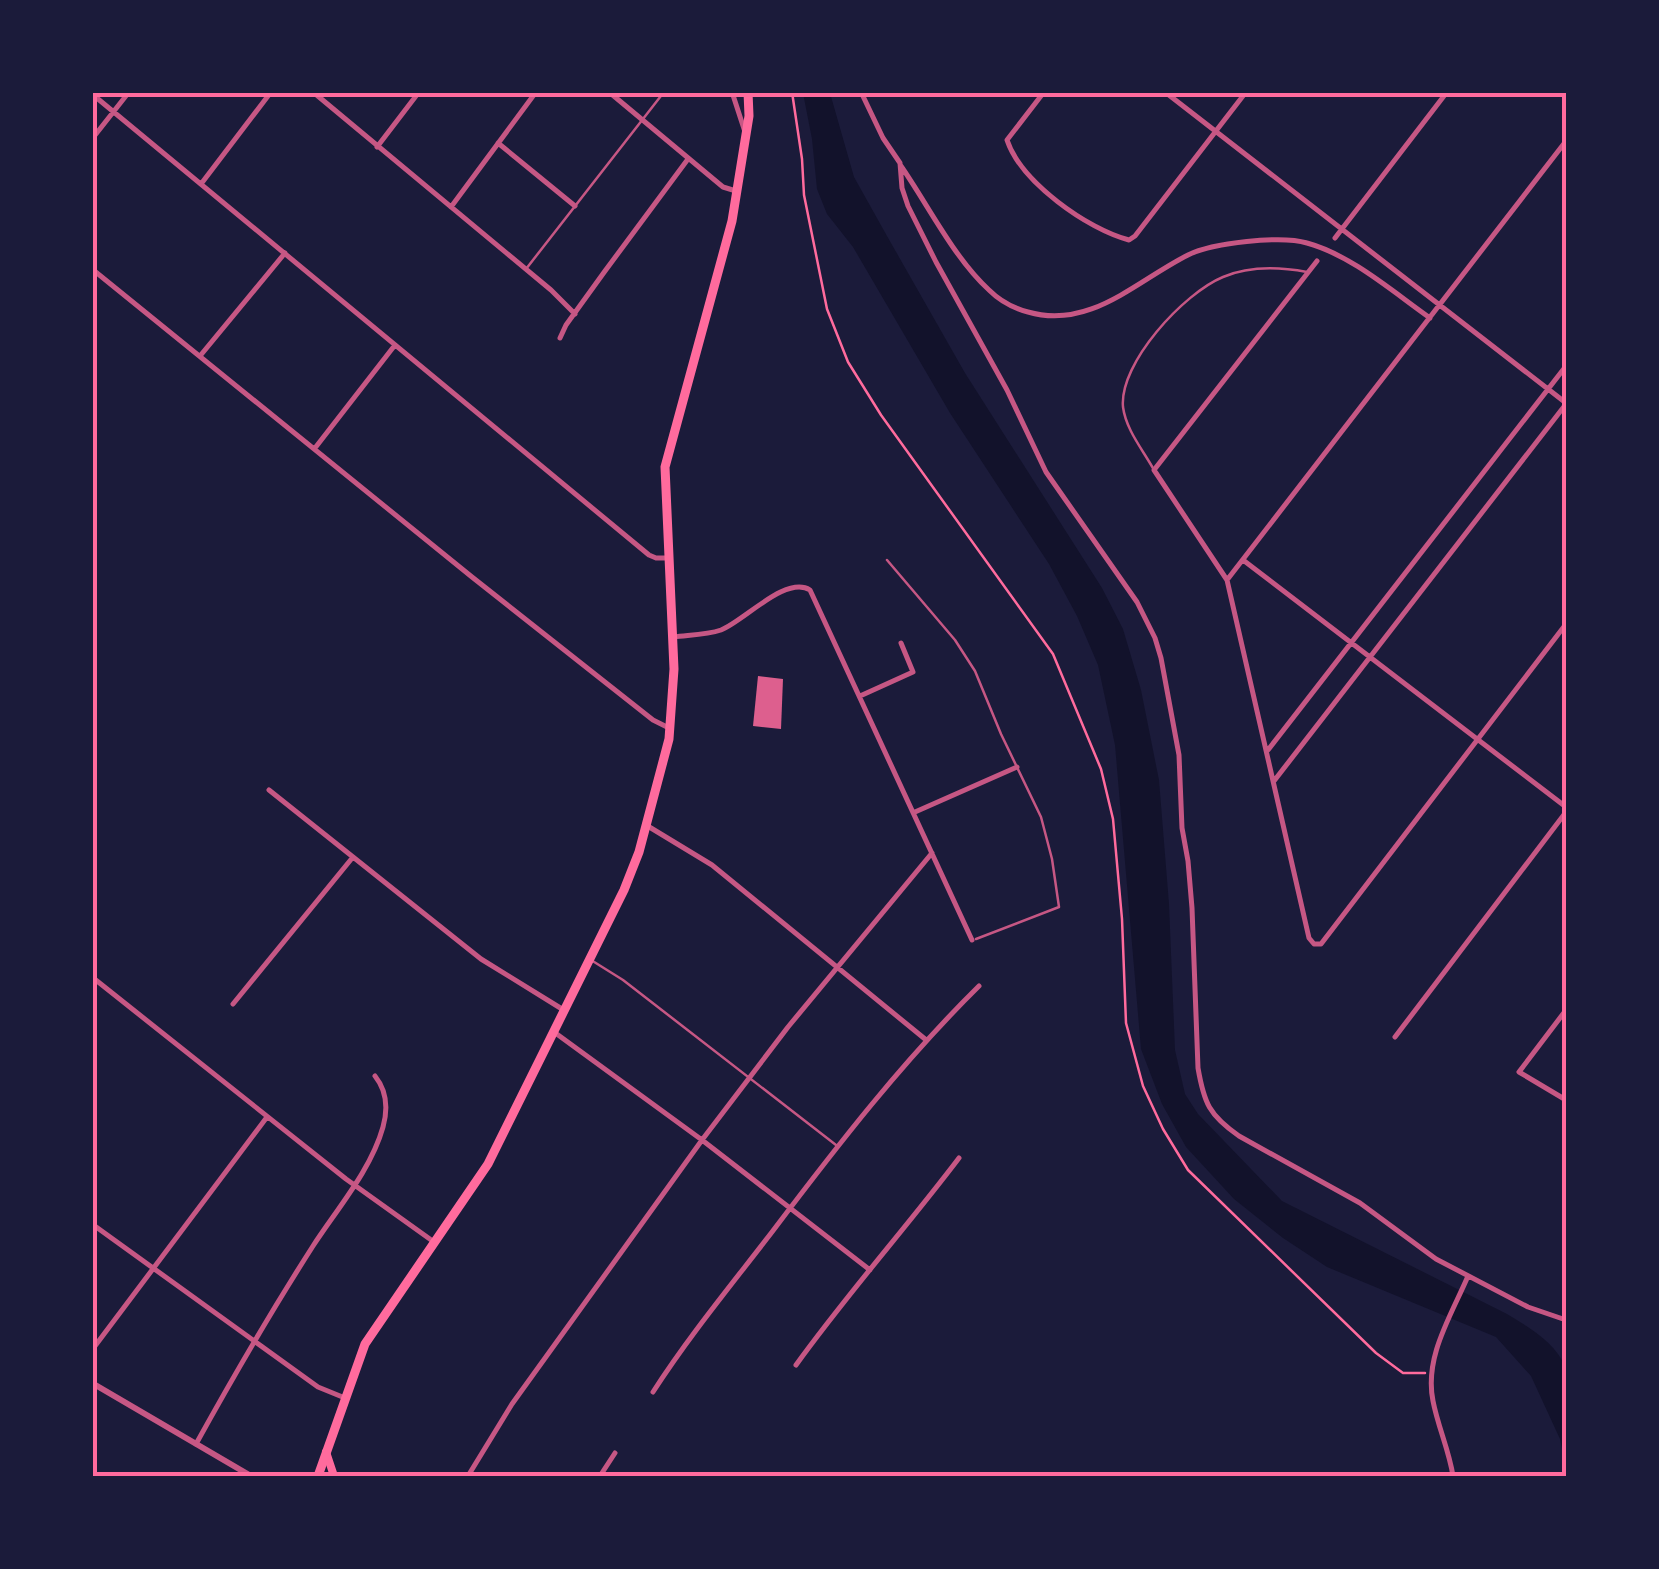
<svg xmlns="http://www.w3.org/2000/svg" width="1659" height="1569" font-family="Raleway,sans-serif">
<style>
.water{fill:#12122b}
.building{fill:#dd5f8e}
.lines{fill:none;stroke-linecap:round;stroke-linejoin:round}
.path{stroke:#ff6b9d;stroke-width:2.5}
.service{stroke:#c65784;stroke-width:2.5}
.minor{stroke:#c65784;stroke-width:5}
.tertiary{stroke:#c65784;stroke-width:6}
.secondary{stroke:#ff6b9d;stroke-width:8}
.primary{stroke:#ff6b9d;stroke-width:9}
.neatline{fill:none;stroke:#ff6b9d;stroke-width:4}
</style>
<rect width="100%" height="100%" fill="#1b1b3a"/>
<path class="water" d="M 803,93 L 830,93 L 854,177 L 887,236 L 965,373 L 1102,588 L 1123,629 L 1141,690 L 1159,780 L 1169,904 L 1175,1050 L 1185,1094 L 1198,1114 L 1282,1201 L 1507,1314 C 1530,1328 1555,1342 1566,1368 L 1566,1468 L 1560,1439 L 1531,1376 L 1496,1337 L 1327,1267 L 1283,1238 L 1234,1199 L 1186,1147 L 1162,1104 L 1141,1049 L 1115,745 L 1098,665 L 1077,616 L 1049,564 L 950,413 L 853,247 L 827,214 L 817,189 L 812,139 Z"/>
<path class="building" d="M 758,676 L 783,679 L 781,729 L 753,726 Z"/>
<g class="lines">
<path class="path" d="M 792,92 L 802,159 L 804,195 L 827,309 L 848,362 L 881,415 L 1053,654 L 1101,769 L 1113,819 L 1122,919 L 1126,1023 L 1143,1086 L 1163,1129 L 1188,1170 L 1376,1353 L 1403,1373 L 1425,1373"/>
<path class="service" d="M 526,269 L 664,92
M 1154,470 C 1143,450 1126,430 1123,407 C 1119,363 1184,293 1223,277 C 1249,266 1280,267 1307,272
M 887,560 L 955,640 L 975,671 L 1001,734 L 1041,817 L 1052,859 L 1059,907 L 976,939
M 591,960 L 623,980 L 836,1145"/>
<path class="minor" d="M 313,92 L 551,290 L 575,314
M 609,92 L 723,187 L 736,191
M 732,92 L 745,132
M 861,92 L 883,138 L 900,163 L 902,188 L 908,206 L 936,262 L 1007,390 L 1046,472 L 1137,602 L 1155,638 L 1161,658 L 1179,755 L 1182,828 L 1188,861 L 1192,908 L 1198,1068 C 1204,1103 1209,1115 1239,1136 L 1360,1203 L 1436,1259 L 1528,1307 L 1566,1320
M 1044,92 L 1007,140 C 1021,182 1087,229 1129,240 L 1135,236 L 1246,92
M 1165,92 L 1566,403
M 92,94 L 649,555 L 656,558 L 668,558
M 92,139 L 129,92
M 498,143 L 575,206
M 377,147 L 419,92
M 901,166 C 928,205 954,258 989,290 C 1000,301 1013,308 1028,312 C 1090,330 1136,281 1188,255 C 1212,243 1281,235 1307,243 C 1351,255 1393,292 1430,318
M 201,184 L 271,92
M 451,207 L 536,92
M 1335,238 L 1447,92
M 1317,261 L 1154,470 L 1227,580 L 1309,938 L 1314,944 L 1321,944 L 1566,624
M 92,269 L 472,577 L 653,720 L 669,728
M 560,338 L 566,325 L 605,271 L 688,159
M 200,356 L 285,253
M 315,448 L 395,345
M 1243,560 L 1566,807
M 1227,580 L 1566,141
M 674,637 C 689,635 706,635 721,630 C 744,621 786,575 810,590 L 972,940
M 860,696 L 913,672 L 901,643
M 1268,750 L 1566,366
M 1274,781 L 1566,404
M 269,790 L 481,959 L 562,1009
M 915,812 L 1017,767
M 646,825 L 712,865 L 925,1039
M 92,977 L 346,1179 L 434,1242
M 233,1004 L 353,857
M 1566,1010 L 1519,1072 L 1566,1100
M 554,1032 L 702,1140 L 870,1270
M 1395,1037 L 1566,812
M 92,1224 L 318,1387 L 345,1398
M 92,1350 L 267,1117
M 796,1365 C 847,1294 906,1228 959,1158
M 653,1392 C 689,1336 732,1284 772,1232 C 837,1146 902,1062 979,986
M 196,1444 C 233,1377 272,1310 313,1246 C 337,1209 371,1170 383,1127 C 388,1109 387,1091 375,1076
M 468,1476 L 512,1404 L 702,1140 L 788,1027 L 932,853
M 600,1476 L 615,1453
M 1453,1476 C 1449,1450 1438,1427 1433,1401 C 1424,1357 1451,1316 1468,1276"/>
<path class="tertiary" d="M 92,1383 L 251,1476"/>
<path class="secondary" d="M 326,1452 L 334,1476"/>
<path class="primary" d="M 318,1476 L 365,1344 L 488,1164 L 624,890 L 639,852 L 669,739 L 674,669 L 665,467 L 732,221 L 749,116 L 748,92"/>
</g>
<rect width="1659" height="1569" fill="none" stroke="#1b1b3a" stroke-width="190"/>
<rect x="95" y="95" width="1469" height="1379" class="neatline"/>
</svg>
